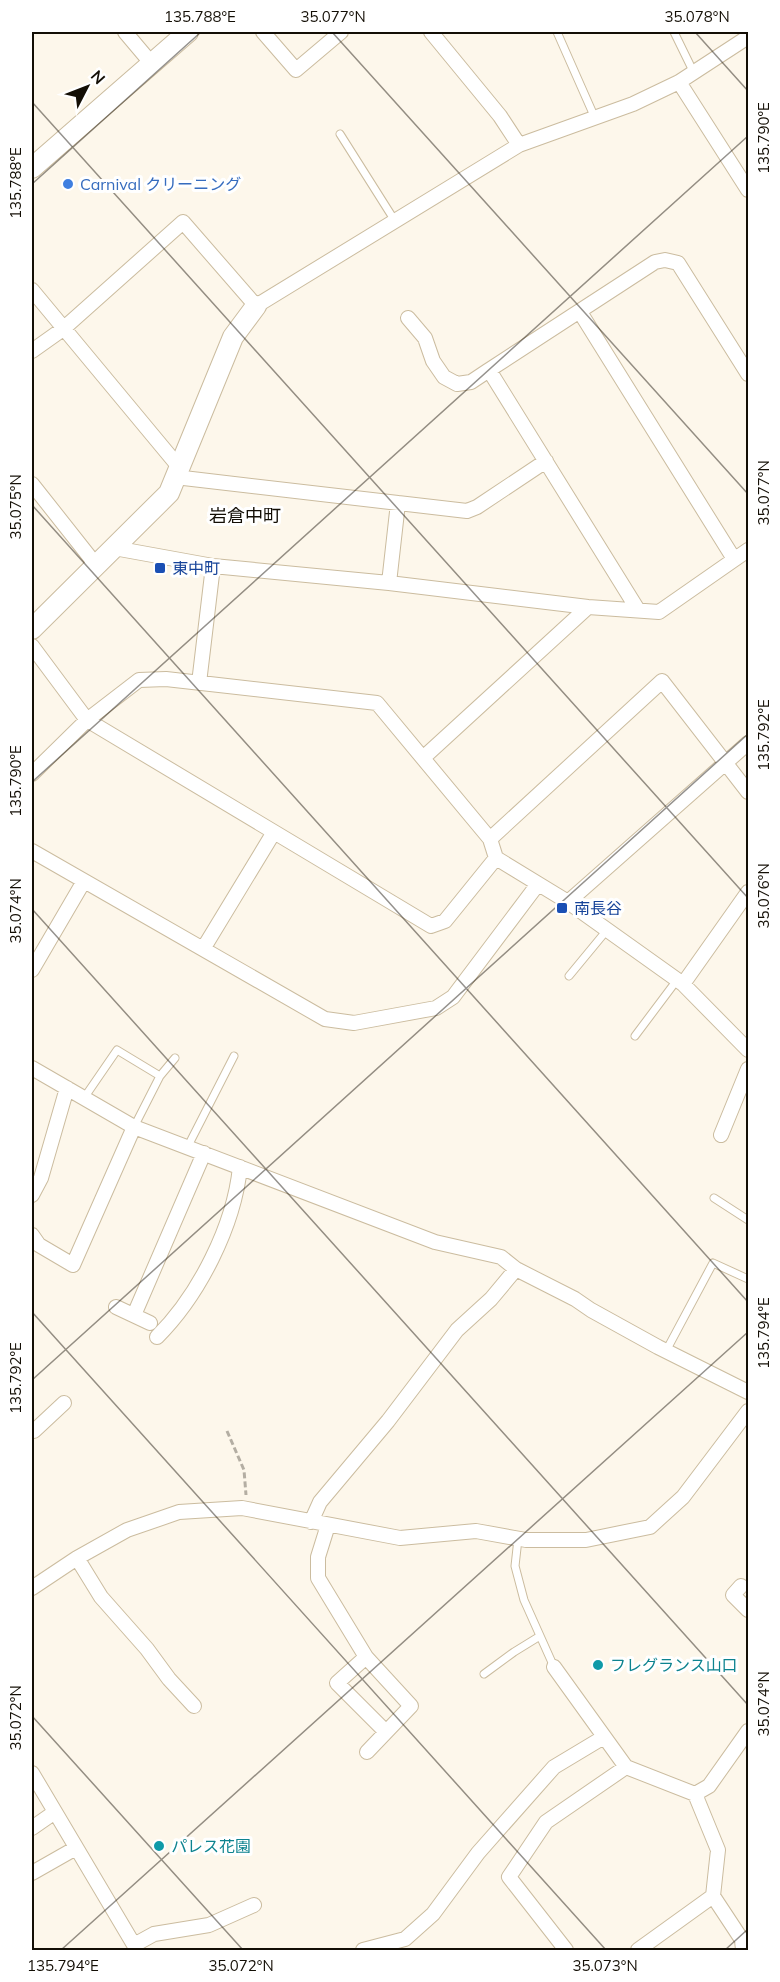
<svg xmlns="http://www.w3.org/2000/svg" width="780" height="1982" font-family="Mulish,'Noto Sans JP',sans-serif">
<style>
.lines{fill:none;stroke-linecap:round;stroke-linejoin:round}
.lane-casing{stroke:#cbbc9f;stroke-width:9}
.street-casing{stroke:#cbbc9f;stroke-width:16}
.secondary-casing{stroke:#cbbc9f;stroke-width:22}
.path{stroke:#b4aea3;stroke-width:3;stroke-dasharray:6 3;stroke-linecap:butt}
.lane{stroke:#fff;stroke-width:7}
.street{stroke:#fff;stroke-width:14}
.secondary{stroke:#fff;stroke-width:20}
.ticks{fill:none;stroke:#130e05;stroke-width:1.5;stroke-opacity:0.45}
.shop-dot{fill:#3f7fe0;stroke:#fff;stroke-width:2}
.transit-dot{fill:#1a4fb4;stroke:#fff;stroke-width:2}
.culture-dot{fill:#0f9aa8;stroke:#fff;stroke-width:2}
.labels{text-anchor:middle;dominant-baseline:central;stroke-width:6;stroke-linejoin:round;paint-order:stroke}
.shop-label{font-size:16px;fill:#366cbe;stroke:#fff;text-anchor:start}
.transit-label{font-size:16px;fill:#164399;stroke:#fff;text-anchor:start}
.culture-label{font-size:16px;fill:#0d838f;stroke:#fff;text-anchor:start}
.neighbourhood-label{font-size:18px;fill:#130e05;stroke:#fff}
.neatline{fill:none;stroke:#130e05;stroke-width:2}
.ticks-label{font-size:15px;text-anchor:middle;fill:#130e05}
</style>
<rect width="100%" height="100%" fill="#fdf7eb"/>
<g class="lines">
<g class="lane-casing">
<path id="lane" d="M 557,32 L 595,118
M 674,32 L 694,73
M 340,134 L 395,221
M 569,976 L 607,930
M 635,1036 L 677,980
M 84,1098 L 117,1050 L 160,1076
M 134,1127 L 160,1076 L 175,1058
M 188,1146 L 234,1056
M 714,1198 L 748,1220
M 666,1351 L 713,1263 L 748,1279
M 518,1539 L 515,1566 L 524,1600 L 554,1667
M 484,1674 L 514,1652 L 540,1636"/>
</g>
<g class="street-casing">
<path id="street" d="M 125,32 L 152,64
M 263,32 L 296,70 L 341,32
M 431,32 L 500,116 L 519,145
M 679,82 L 748,190
M 32,290 L 179,467
M 580,312 L 734,559
M 408,318 L 425,338 L 433,361 L 444,377 L 457,384 L 471,382 L 489,370
M 32,351 L 63,329 L 183,222 L 256,306 L 519,145 L 633,104 L 679,82 L 748,37
M 175,477 L 467,511 L 477,507 L 546,461
M 32,484 L 96,565
M 114,548 L 213,566 L 389,583 L 588,607 L 659,612 L 748,550
M 389,583 L 398,503
M 638,610 L 489,370 L 655,262 L 665,260 L 678,263 L 748,374
M 32,646 L 87,720 L 431,926 L 445,921 L 496,858
M 199,683 L 213,566
M 423,758 L 588,607
M 32,774 L 87,720 L 139,680 L 166,679 L 377,703 L 490,839 L 496,858 L 568,902 L 683,984 L 748,1050
M 490,839 L 662,681 L 748,792
M 32,851 L 325,1019 L 354,1023 L 436,1008 L 453,997 L 538,884
M 568,902 L 748,743
M 203,949 L 274,832
M 32,970 L 84,881
M 683,984 L 748,892
M 32,1068 L 134,1127 L 435,1242 L 501,1257 L 516,1269 L 575,1299 L 591,1310 L 658,1347 L 748,1392
M 721,1135 L 748,1069
M 32,1195 L 41,1178 L 67,1088
M 32,1235 L 39,1245 L 73,1265 L 134,1127
M 116,1307 L 150,1323
M 134,1315 L 204,1153
M 157,1337 C 199,1295 234,1226 240,1167
M 34,1431 L 64,1403
M 311,1522 L 320,1502 L 388,1421 L 457,1330 L 491,1299 L 516,1269
M 328,1525 L 318,1557 L 318,1578 L 366,1657 L 411,1706 L 367,1752
M 77,1558 L 101,1597 L 147,1649 L 169,1679 L 194,1706
M 741,1586 L 733,1595 L 748,1610
M 32,1588 L 77,1558 L 127,1530 L 179,1512 L 242,1508 L 400,1538 L 476,1531 L 526,1540 L 586,1540 L 650,1527 L 683,1497 L 748,1411
M 366,1657 L 337,1683 L 386,1732
M 554,1667 L 626,1767 L 695,1794 L 718,1850 L 713,1896 L 742,1940 L 743,1950
M 32,1773 L 137,1950
M 695,1794 L 709,1786 L 748,1731
M 32,1828 L 55,1812
M 32,1873 L 76,1848
M 134,1945 L 154,1934 L 209,1925 L 254,1905
M 363,1950 L 405,1939 L 433,1914 L 478,1853 L 554,1767 L 604,1737
M 566,1950 L 509,1877 L 546,1822 L 626,1767
M 638,1950 L 713,1896"/>
</g>
<g class="secondary-casing">
<path id="secondary" d="M 32,168 L 188,32
M 32,629 L 169,493 L 233,337 L 256,306"/>
</g>
<path class="path" d="M 227,1431 L 244,1470 L 246,1495"/>
<use href="#lane" class="lane"/>
<use href="#street" class="street"/>
<use href="#secondary" class="secondary"/>
</g>
<path class="ticks" d="M 332,32 L 748,494M 695,32 L 748,91M 32,102 L 748,898M 32,184 L 201,32M 32,505 L 748,1302M 32,782 L 748,136M 32,909 L 748,1705M 32,1312 L 606,1950M 32,1380 L 748,734M 32,1716 L 243,1950M 61,1950 L 748,1332M 725,1950 L 748,1929"/>
<circle class="shop-dot" cx="68" cy="184" r="6"/>
<g class="transit-dot">
<rect x="154" y="562" width="12" height="12" rx="3"/>
<rect x="556" y="902" width="12" height="12" rx="3"/>
</g>
<g class="culture-dot">
<circle cx="598" cy="1665" r="6"/>
<circle cx="159" cy="1846" r="6"/>
</g>
<g class="labels">
<g class="shop-label">
<text x="80" y="184">Carnival クリーニング</text>
</g>
<g class="transit-label">
<text x="172" y="568">東中町</text>
<text x="574" y="908">南長谷</text>
</g>
<g class="culture-label">
<text x="610" y="1665">フレグランス山口</text>
<text x="171" y="1846">パレス花園</text>
</g>
<g class="neighbourhood-label">
<text x="245" y="515">岩倉中町</text>
</g>
</g>
<rect width="780" height="1982" fill="none" stroke="#ffffff" stroke-width="66"/>
<g transform="translate(87 87) rotate(48)" stroke="#ffffff" stroke-width="4.5" paint-order="stroke">
<path d="M0-4.5L10 22L0 15L-10 22Z" fill="#130e05"/>
<text y="-9" font-size="16" font-weight="bold" text-anchor="middle" fill="#130e05">N</text>
</g>
<rect x="33" y="33" width="714" height="1916" class="neatline"/>
<g class="ticks-label">
<text x="200" y="22">135.788°E</text>
<text x="333" y="22">35.077°N</text>
<text x="697" y="22">35.078°N</text>
<text transform="translate(764 138) rotate(-90)" y="5">135.790°E</text>
<text transform="translate(16 183) rotate(-90)" y="5">135.788°E</text>
<text transform="translate(764 493) rotate(-90)" y="5">35.077°N</text>
<text transform="translate(16 507) rotate(-90)" y="5">35.075°N</text>
<text transform="translate(764 735) rotate(-90)" y="5">135.792°E</text>
<text transform="translate(16 781) rotate(-90)" y="5">135.790°E</text>
<text transform="translate(764 896) rotate(-90)" y="5">35.076°N</text>
<text transform="translate(16 911) rotate(-90)" y="5">35.074°N</text>
<text transform="translate(764 1333) rotate(-90)" y="5">135.794°E</text>
<text transform="translate(16 1378) rotate(-90)" y="5">135.792°E</text>
<text transform="translate(764 1704) rotate(-90)" y="5">35.074°N</text>
<text transform="translate(16 1718) rotate(-90)" y="5">35.072°N</text>
<text x="63" y="1971">135.794°E</text>
<text x="241" y="1971">35.072°N</text>
<text x="605" y="1971">35.073°N</text>
</g>
</svg>
